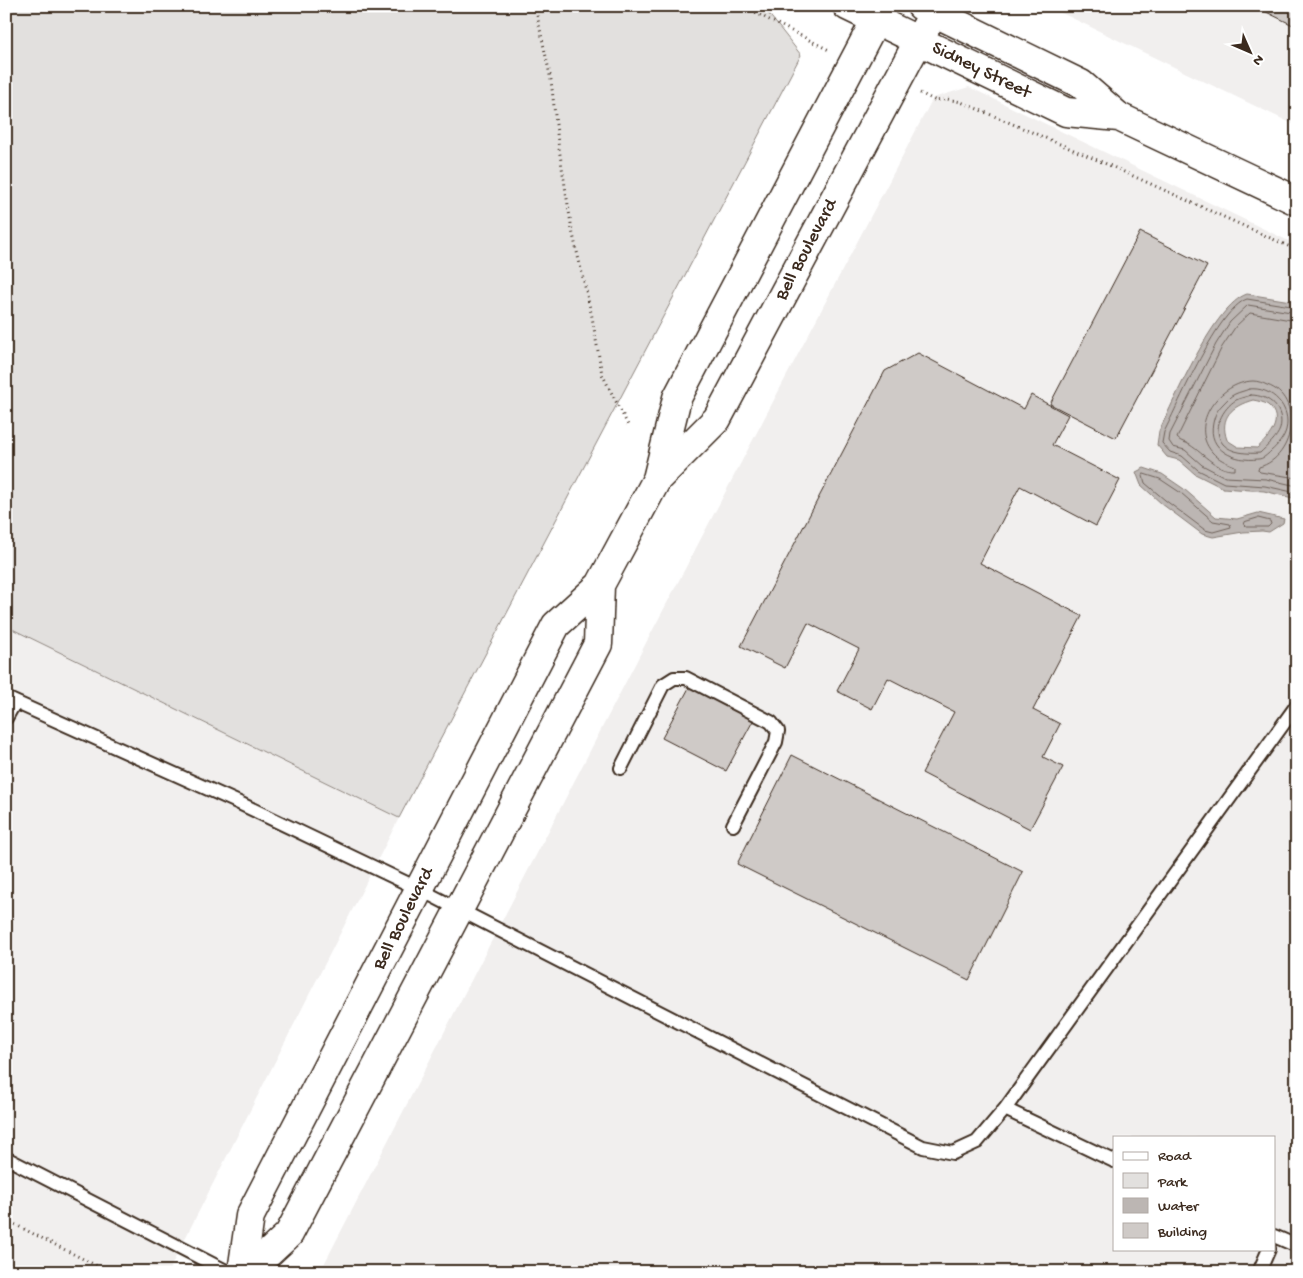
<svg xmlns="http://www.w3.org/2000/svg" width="1303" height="1278" font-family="'Gochi Hand',sans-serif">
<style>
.built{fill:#f1efee;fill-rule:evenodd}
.green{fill:#e2e0de;stroke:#8e857e}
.water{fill:#bcb6b3;stroke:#887e77;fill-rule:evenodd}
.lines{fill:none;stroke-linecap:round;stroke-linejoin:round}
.shore{stroke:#6f625a;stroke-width:1}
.building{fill:#cfcac7;stroke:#3b2a1e}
.service-casing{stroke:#3b2a1e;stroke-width:16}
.secondary-casing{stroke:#3b2a1e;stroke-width:31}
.path{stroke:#3b2a1e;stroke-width:3;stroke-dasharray:1 4;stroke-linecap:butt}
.service{stroke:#fff;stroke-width:12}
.secondary{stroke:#fff;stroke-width:28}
.labels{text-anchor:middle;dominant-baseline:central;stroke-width:4.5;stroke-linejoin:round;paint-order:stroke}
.street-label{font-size:19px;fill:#3b2a1e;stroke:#fff}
</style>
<rect width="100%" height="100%" fill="#fff"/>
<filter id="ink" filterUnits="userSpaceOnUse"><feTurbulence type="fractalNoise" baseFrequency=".02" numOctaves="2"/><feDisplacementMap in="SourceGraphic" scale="10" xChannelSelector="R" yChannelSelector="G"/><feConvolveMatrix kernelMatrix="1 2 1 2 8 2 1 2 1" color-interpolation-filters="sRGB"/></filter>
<g filter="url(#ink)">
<path class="built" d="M 1047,6 L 1297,6 L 1297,126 Z
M 969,87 L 1297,245 L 1297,1272 L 320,1272 L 647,641 L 933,98 ZM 1114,1137 L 1274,1137 L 1274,1249 L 1114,1249 Z
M 6,626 L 399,818 L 168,1272 L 6,1272 Z"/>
<path class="green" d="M 6,6 L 755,6 L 768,13 L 801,55 L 399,818 L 6,626 Z"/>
<path class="water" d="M 1247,294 L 1297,302 L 1297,499 L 1264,491 L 1223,488 L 1195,474 L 1179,460 L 1167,457 L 1157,445 L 1159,431 C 1175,399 1214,305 1247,294 ZM 1253,400 C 1258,401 1264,402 1268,405 C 1285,419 1269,438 1257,448 L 1238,447 L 1227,440 C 1219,417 1232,406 1253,400 Z
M 1144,468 L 1162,474 L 1184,489 L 1216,517 L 1237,519 L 1258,513 L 1284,519 L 1283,523 L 1269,532 L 1262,531 L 1243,532 L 1213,537 L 1202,534 L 1162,504 L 1141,485 L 1136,472 Z
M 6,1262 L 27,1272 L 6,1272 Z"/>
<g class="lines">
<path class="shore" d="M 1297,307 L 1247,299 C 1218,309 1179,403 1164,432 L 1162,443 L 1170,452 L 1182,456 L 1198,470 L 1224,483 L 1265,486 L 1297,493
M 1297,313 L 1248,305 L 1230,322 L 1216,344 L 1170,434 L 1169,441 L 1173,447 L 1185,450 L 1202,465 L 1225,477 L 1266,479 L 1297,486
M 1297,321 L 1250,313 L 1236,326 L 1222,347 L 1177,438 C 1180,442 1186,442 1190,445 C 1204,454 1217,471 1235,470 L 1235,466 C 1227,463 1218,459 1212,452 C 1188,424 1220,382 1253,381 C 1258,381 1263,383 1267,385 C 1303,397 1296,457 1259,467 L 1258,470 L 1260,472 L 1297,478
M 1249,389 C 1272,386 1292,408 1286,430 C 1284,438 1277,446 1271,451 C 1267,455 1263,459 1258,459 C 1235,462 1207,450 1213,423 C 1215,414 1217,410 1223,404 C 1227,400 1230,396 1235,394 C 1239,392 1245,391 1249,389 Z
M 1251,395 C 1269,395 1285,409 1280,429 C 1277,438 1267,446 1260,453 C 1248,454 1231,453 1223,444 C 1211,429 1223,408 1236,400 C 1240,398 1246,397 1251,395 Z
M 1144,474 L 1160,479 L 1181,493 L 1213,521 L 1230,524 L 1231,527 L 1213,532 L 1205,530 L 1165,500 L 1145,483 L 1143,476 Z
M 1258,518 L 1270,521 L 1271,524 L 1268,527 L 1246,527 L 1244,525 L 1245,522 Z"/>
</g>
<path class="building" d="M 1254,6 L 1297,6 L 1297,27 Z
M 1140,232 L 1207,266 L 1116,438 L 1050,404 Z
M 918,353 L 1024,409 L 1031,395 L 1068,415 L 1052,445 L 1120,480 L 1096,526 L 1020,486 L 980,563 L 1082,616 L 1033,710 L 1060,724 L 1043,757 L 1063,767 L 1030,829 L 922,773 L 954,712 L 888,678 L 872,709 L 837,691 L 859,649 L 808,623 L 785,668 L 741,646 L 885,371 Z
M 690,686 L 754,719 L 726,771 L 662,738 Z
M 792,755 L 1023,872 L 969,980 L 737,864 Z"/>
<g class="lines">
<g class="service-casing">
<path id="service" d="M 6,698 L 237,802 L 419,889 L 923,1147 L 953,1153 L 977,1142 L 1005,1109 L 1297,705
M 6,718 L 15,702
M 621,768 L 663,685 L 674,678 L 686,678 L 771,722 L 778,731 L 776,742 L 733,825
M 1005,1109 L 1114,1161
M 6,1158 L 228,1272
M 1274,1236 L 1297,1246
M 1259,1272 L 1269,1249"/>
</g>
<g class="secondary-casing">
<path id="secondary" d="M 847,6 L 1066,112 L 1119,117
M 921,6 L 1081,84 L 1119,117 L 1297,201
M 657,479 L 717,419 L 937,6
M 242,1272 L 250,1216 L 556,625 L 600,585 L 657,479 L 677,398 L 883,6
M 248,1272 L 289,1234 L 598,644 L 600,585"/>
</g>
<path class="path" d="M 535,6 L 551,80 L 558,142 L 572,230 L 592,317 L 602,374 L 628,425
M 742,6 L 831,51
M 920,93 L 936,101 L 947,99 L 961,102 L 1102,162 L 1297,250
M 6,1220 L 109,1272"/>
<use href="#service" class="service"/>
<use href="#secondary" class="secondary"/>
</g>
</g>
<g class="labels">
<g class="street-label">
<text transform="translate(981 71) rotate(26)">Sidney Street</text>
<text transform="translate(807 250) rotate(-62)">Bell Boulevard</text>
<text transform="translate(404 919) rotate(-63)">Bell Boulevard</text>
</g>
</g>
<rect width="1303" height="1278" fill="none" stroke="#fff" stroke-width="25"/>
<rect x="12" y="12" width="1278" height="1253" fill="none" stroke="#3b2a1e" stroke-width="2" filter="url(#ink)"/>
<rect x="1113" y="1136" width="162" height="115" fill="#ffffff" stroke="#b1aaa5"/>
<rect x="1123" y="1152" width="25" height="8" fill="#ffffff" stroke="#b1aaa5"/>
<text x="1158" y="1160" font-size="15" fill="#3b2a1e">Road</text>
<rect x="1123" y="1173" width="25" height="15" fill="#e2e0de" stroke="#b1aaa5"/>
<text x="1158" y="1186" font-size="15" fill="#3b2a1e">Park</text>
<rect x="1123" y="1198" width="25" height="15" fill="#bcb6b3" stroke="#b1aaa5"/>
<text x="1158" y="1210" font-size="15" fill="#3b2a1e">Water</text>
<rect x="1123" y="1223" width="25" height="15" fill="#cfcac7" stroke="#b1aaa5"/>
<text x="1158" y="1236" font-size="15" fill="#3b2a1e">Building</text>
<g transform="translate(1250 52) rotate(135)" stroke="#ffffff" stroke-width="4" paint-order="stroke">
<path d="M0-4L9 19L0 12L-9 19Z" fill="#3b2a1e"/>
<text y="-8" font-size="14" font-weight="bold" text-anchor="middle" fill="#3b2a1e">N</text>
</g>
</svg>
